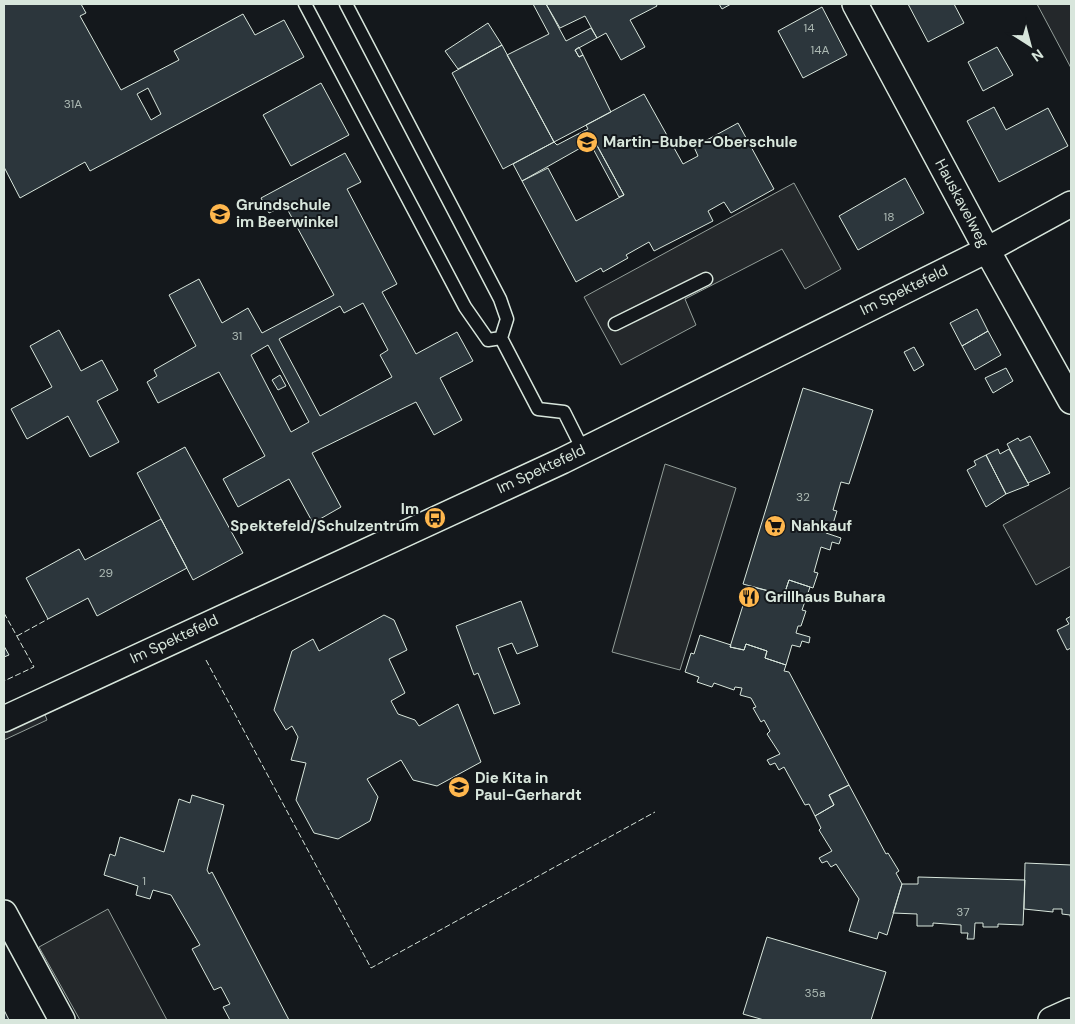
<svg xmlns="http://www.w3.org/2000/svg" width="1075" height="1024" font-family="'DM Sans',sans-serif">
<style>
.parking{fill:#24282b;stroke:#939e99}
.building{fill:#2c363c;stroke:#d8e6dc;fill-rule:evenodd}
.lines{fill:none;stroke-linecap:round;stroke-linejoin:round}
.lane-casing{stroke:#d8e6dc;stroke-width:15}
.street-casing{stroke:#d8e6dc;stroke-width:28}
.lane{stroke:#14181c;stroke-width:12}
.street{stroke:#14181c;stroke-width:25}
.fence{stroke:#d8e6dc;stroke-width:1;stroke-dasharray:6 2.5;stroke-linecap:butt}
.labels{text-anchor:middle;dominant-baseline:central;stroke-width:4;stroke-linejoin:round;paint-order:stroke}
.number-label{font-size:12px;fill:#adbab4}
.poi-label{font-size:15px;font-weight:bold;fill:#d8e6dc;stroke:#14181c;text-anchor:start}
.street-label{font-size:15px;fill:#d8e6dc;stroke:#14181c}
</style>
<rect width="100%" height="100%" fill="#14181c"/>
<path class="parking" d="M 1037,4 L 1071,4 L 1071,68 Z
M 794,183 L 841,269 L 805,289 L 782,249 L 685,299 L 696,325 L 621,365 L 584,297 Z
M 665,464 L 736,488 L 680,670 L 612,652 Z
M 1071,487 L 1071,566 L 1036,585 L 1003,525 Z
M 44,712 L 47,720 L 4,740 L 4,730 Z
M 108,909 L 167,1020 L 80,1020 L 39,947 Z"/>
<path class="building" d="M 4,4 L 81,4 L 86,13 L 80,16 L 121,90 L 179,60 L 174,51 L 243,14 L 255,35 L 284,20 L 304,57 L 90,171 L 85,162 L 20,198 L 4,167 ZM 148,88 L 161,114 L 151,120 L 137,94 Z
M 533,4 L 546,4 L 566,41 L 591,28 L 597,38 L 575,50 L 579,57 L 583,55 L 611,112 L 554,142 L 507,55 L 549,34 Z
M 546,4 L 656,4 L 657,6 L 630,20 L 645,47 L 621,60 L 606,33 L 597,38 L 585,16 L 560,28 Z
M 719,4 L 731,4 L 722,9 Z
M 908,4 L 954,4 L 964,23 L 928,42 Z
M 822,7 L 847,55 L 803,78 L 778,31 Z
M 488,23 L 502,45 L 458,69 L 445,51 Z
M 502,45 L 554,142 L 503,169 L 452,73 Z
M 579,47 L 583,55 L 579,57 L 575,50 Z
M 997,47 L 1013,75 L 983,91 L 968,62 Z
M 321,83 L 349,135 L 291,166 L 263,115 Z
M 644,94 L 683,164 L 698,156 L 694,147 L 738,123 L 774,189 L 731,213 L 724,202 L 708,211 L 713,221 L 654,251 L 649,242 L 626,255 L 628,258 L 603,272 L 601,268 L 576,282 L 522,181 L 548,168 L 576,221 L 624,195 L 594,140 L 584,146 L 578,134 L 588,129 L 586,125 Z
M 994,107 L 1006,130 L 1048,108 L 1068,146 L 999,182 L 967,121 Z
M 578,134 L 584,146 L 522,181 L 513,164 L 554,142 L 557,145 Z
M 594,140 L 624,195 L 619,197 L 590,143 Z
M 345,153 L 361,182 L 347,189 L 397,284 L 382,292 L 416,354 L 457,332 L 473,361 L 440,378 L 462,420 L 434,435 L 416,402 L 312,453 L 341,507 L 313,523 L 289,479 L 238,507 L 223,479 L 265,456 L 219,372 L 158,403 L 147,382 L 157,376 L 154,370 L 196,346 L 169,295 L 199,279 L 222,323 L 248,308 L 262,333 L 334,295 L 285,205 L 269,213 L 261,198 ZM 363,303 L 388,350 L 380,355 L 392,377 L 320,416 L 279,339 L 340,306 L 344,313 ZM 268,345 L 309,422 L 291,432 L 251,355 Z
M 905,178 L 924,213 L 858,250 L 839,216 Z
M 977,309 L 988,331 L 962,346 L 950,323 Z
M 59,330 L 81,371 L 102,360 L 118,390 L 97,401 L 119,442 L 90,457 L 68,416 L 27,439 L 11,409 L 52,387 L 30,346 Z
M 988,331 L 1001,355 L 975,370 L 962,346 Z
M 914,347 L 924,365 L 914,371 L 904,352 Z
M 1006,368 L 1013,381 L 993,393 L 985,378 Z
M 280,375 L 286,386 L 278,390 L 272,380 Z
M 803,388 L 873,410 L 849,484 L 841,482 L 833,510 L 837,511 L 832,527 L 828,525 L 826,533 L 841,538 L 839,544 L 832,542 L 830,550 L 821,547 L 814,572 L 818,573 L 813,588 L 789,580 L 784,595 L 743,584 Z
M 1030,436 L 1050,473 L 1028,483 L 1007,444 L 1018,438 L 1020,441 Z
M 185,447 L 243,553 L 193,580 L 137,473 Z
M 998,449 L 1000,454 L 1009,449 L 1029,485 L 1006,494 L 986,455 Z
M 986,455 L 1006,494 L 986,507 L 967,470 L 976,465 L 974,461 Z
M 161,519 L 187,568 L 97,616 L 88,598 L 48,619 L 26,578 L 79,549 L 85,560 Z
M 789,580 L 810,587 L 802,610 L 806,611 L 801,626 L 798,626 L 796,633 L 810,637 L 809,643 L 802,641 L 800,647 L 792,645 L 786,665 L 765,658 L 767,651 L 746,644 L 744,650 L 730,647 L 749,586 L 784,595 Z
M 521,601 L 538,646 L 517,654 L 512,643 L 498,648 L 520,704 L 494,714 L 478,673 L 474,675 L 456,626 Z
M 384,615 L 394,620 L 407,650 L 389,659 L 405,693 L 391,701 L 398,714 L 415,720 L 419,726 L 458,704 L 481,762 L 437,786 L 413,780 L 401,760 L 367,779 L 378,797 L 370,821 L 338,839 L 314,833 L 296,800 L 306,763 L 291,760 L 298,737 L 292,726 L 286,730 L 274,710 L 292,651 L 313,639 L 319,651 Z
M 1071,616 L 1071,648 L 1067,650 L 1057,630 L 1069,624 L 1066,619 Z
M 700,635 L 731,645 L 730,647 L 744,650 L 746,644 L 767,651 L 765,658 L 786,665 L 784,671 L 789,672 L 849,785 L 829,795 L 834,805 L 815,816 L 809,804 L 805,805 L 784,767 L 779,770 L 775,763 L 770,765 L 767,760 L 780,754 L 767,734 L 770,731 L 764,720 L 761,722 L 753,708 L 756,707 L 751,698 L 740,695 L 742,688 L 735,687 L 734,690 L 714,683 L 712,687 L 697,682 L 699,677 L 685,672 L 691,653 L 694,654 Z
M 4,646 L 9,655 L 4,657 Z
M 849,785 L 886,854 L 888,853 L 899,871 L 896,873 L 902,884 L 887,935 L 879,932 L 877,939 L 849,931 L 859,899 L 836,864 L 831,867 L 827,861 L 822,863 L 819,858 L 832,851 L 819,830 L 821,828 L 815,816 L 834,805 L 829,795 Z
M 192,795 L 224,805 L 207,870 L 209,874 L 212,872 L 289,1020 L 230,1020 L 223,1007 L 230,1004 L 221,987 L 214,990 L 192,949 L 200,945 L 171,895 L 153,890 L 150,899 L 136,895 L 138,886 L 104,875 L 110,854 L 115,856 L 120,837 L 164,852 L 179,799 L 190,803 Z
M 1025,863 L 1071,865 L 1071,921 L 1070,915 L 1062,914 L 1062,909 L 1053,909 L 1053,912 L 1024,909 Z
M 918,877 L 1025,880 L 1023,925 L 998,924 L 998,927 L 983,927 L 983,923 L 975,923 L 974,939 L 967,939 L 968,933 L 961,933 L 961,925 L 933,923 L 933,926 L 917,926 L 917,914 L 893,913 L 902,884 L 918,884 Z
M 767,937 L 886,972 L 871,1020 L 764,1020 L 743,1014 Z
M 4,1010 L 9,1020 L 4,1020 Z"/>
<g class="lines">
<g class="lane-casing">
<path id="lane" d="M 305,4 L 465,307 L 488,340 L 501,338
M 346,4 L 500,299 L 507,319 L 501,338 L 538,409 L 564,412 L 583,450
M 615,324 L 706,279"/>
</g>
<g class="street-casing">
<path id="street" d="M 855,4 L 987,250 L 1071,401
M 4,719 L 562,461 L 987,250 L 1071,204
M 4,913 L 62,1020
M 1051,1020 L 1071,1011"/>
</g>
<use href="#lane" class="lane"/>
<use href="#street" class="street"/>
<path class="fence" d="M 4,613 L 34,667 L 4,681
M 17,636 L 48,619
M 206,660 L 371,968 L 655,812"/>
</g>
<defs>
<g id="school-disc" transform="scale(1.125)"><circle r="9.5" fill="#ffb74d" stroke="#14181c"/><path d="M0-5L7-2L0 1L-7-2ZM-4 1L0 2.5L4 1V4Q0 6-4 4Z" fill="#111"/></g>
<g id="bus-disc" transform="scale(1.125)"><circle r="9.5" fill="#ffb74d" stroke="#14181c"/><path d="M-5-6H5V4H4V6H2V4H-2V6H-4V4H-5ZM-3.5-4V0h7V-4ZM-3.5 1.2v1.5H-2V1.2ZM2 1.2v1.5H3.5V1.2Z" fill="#111"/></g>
<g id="supermarket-disc" transform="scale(1.125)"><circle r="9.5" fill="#ffb74d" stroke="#14181c"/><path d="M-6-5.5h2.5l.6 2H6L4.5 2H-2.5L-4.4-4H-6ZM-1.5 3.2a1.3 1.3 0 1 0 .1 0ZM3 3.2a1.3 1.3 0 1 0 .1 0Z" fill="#111"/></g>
<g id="restaurant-disc" transform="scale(1.125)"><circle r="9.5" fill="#ffb74d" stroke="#14181c"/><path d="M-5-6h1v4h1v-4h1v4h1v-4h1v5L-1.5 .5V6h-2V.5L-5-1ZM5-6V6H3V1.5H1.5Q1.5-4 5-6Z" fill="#111"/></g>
</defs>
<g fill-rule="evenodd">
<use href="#school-disc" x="587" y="142"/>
<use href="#school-disc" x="220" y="214"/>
<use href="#bus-disc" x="435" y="518"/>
<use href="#supermarket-disc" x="775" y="526"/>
<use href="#restaurant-disc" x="749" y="597"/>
<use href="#school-disc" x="459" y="787"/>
</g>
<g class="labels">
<g class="number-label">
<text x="809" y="28">14</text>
<text x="820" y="50">14A</text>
<text x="73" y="104">31A</text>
<text x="889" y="217">18</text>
<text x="237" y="336">31</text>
<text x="803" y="497">32</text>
<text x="106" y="573">29</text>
<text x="144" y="881">1</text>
<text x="963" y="912">37</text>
<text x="815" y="993">35a</text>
</g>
<g class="poi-label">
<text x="603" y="142">Martin-Buber-Oberschule</text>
<text x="236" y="205">Grundschule<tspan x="236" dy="17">im Beerwinkel</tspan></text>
<text x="419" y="509" text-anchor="end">Im<tspan x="419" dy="17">Spektefeld/Schulzentrum</tspan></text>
<text x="791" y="526">Nahkauf</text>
<text x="765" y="597">Grillhaus Buhara</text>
<text x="475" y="778">Die Kita in<tspan x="475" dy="17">Paul-Gerhardt</tspan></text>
</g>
<g class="street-label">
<text transform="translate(962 203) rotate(62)">Hauskavelweg</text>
<text transform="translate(904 290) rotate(-26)">Im Spektefeld</text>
<text transform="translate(541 469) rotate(-25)">Im Spektefeld</text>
<text transform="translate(174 639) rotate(-25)">Im Spektefeld</text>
</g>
</g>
<rect width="1075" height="1024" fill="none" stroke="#d8e6dc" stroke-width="10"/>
<g transform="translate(1030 45) rotate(144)" stroke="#14181c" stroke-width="4" paint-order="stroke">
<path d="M0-4L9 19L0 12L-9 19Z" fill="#d8e6dc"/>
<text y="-8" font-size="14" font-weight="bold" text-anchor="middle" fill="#d8e6dc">N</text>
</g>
</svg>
